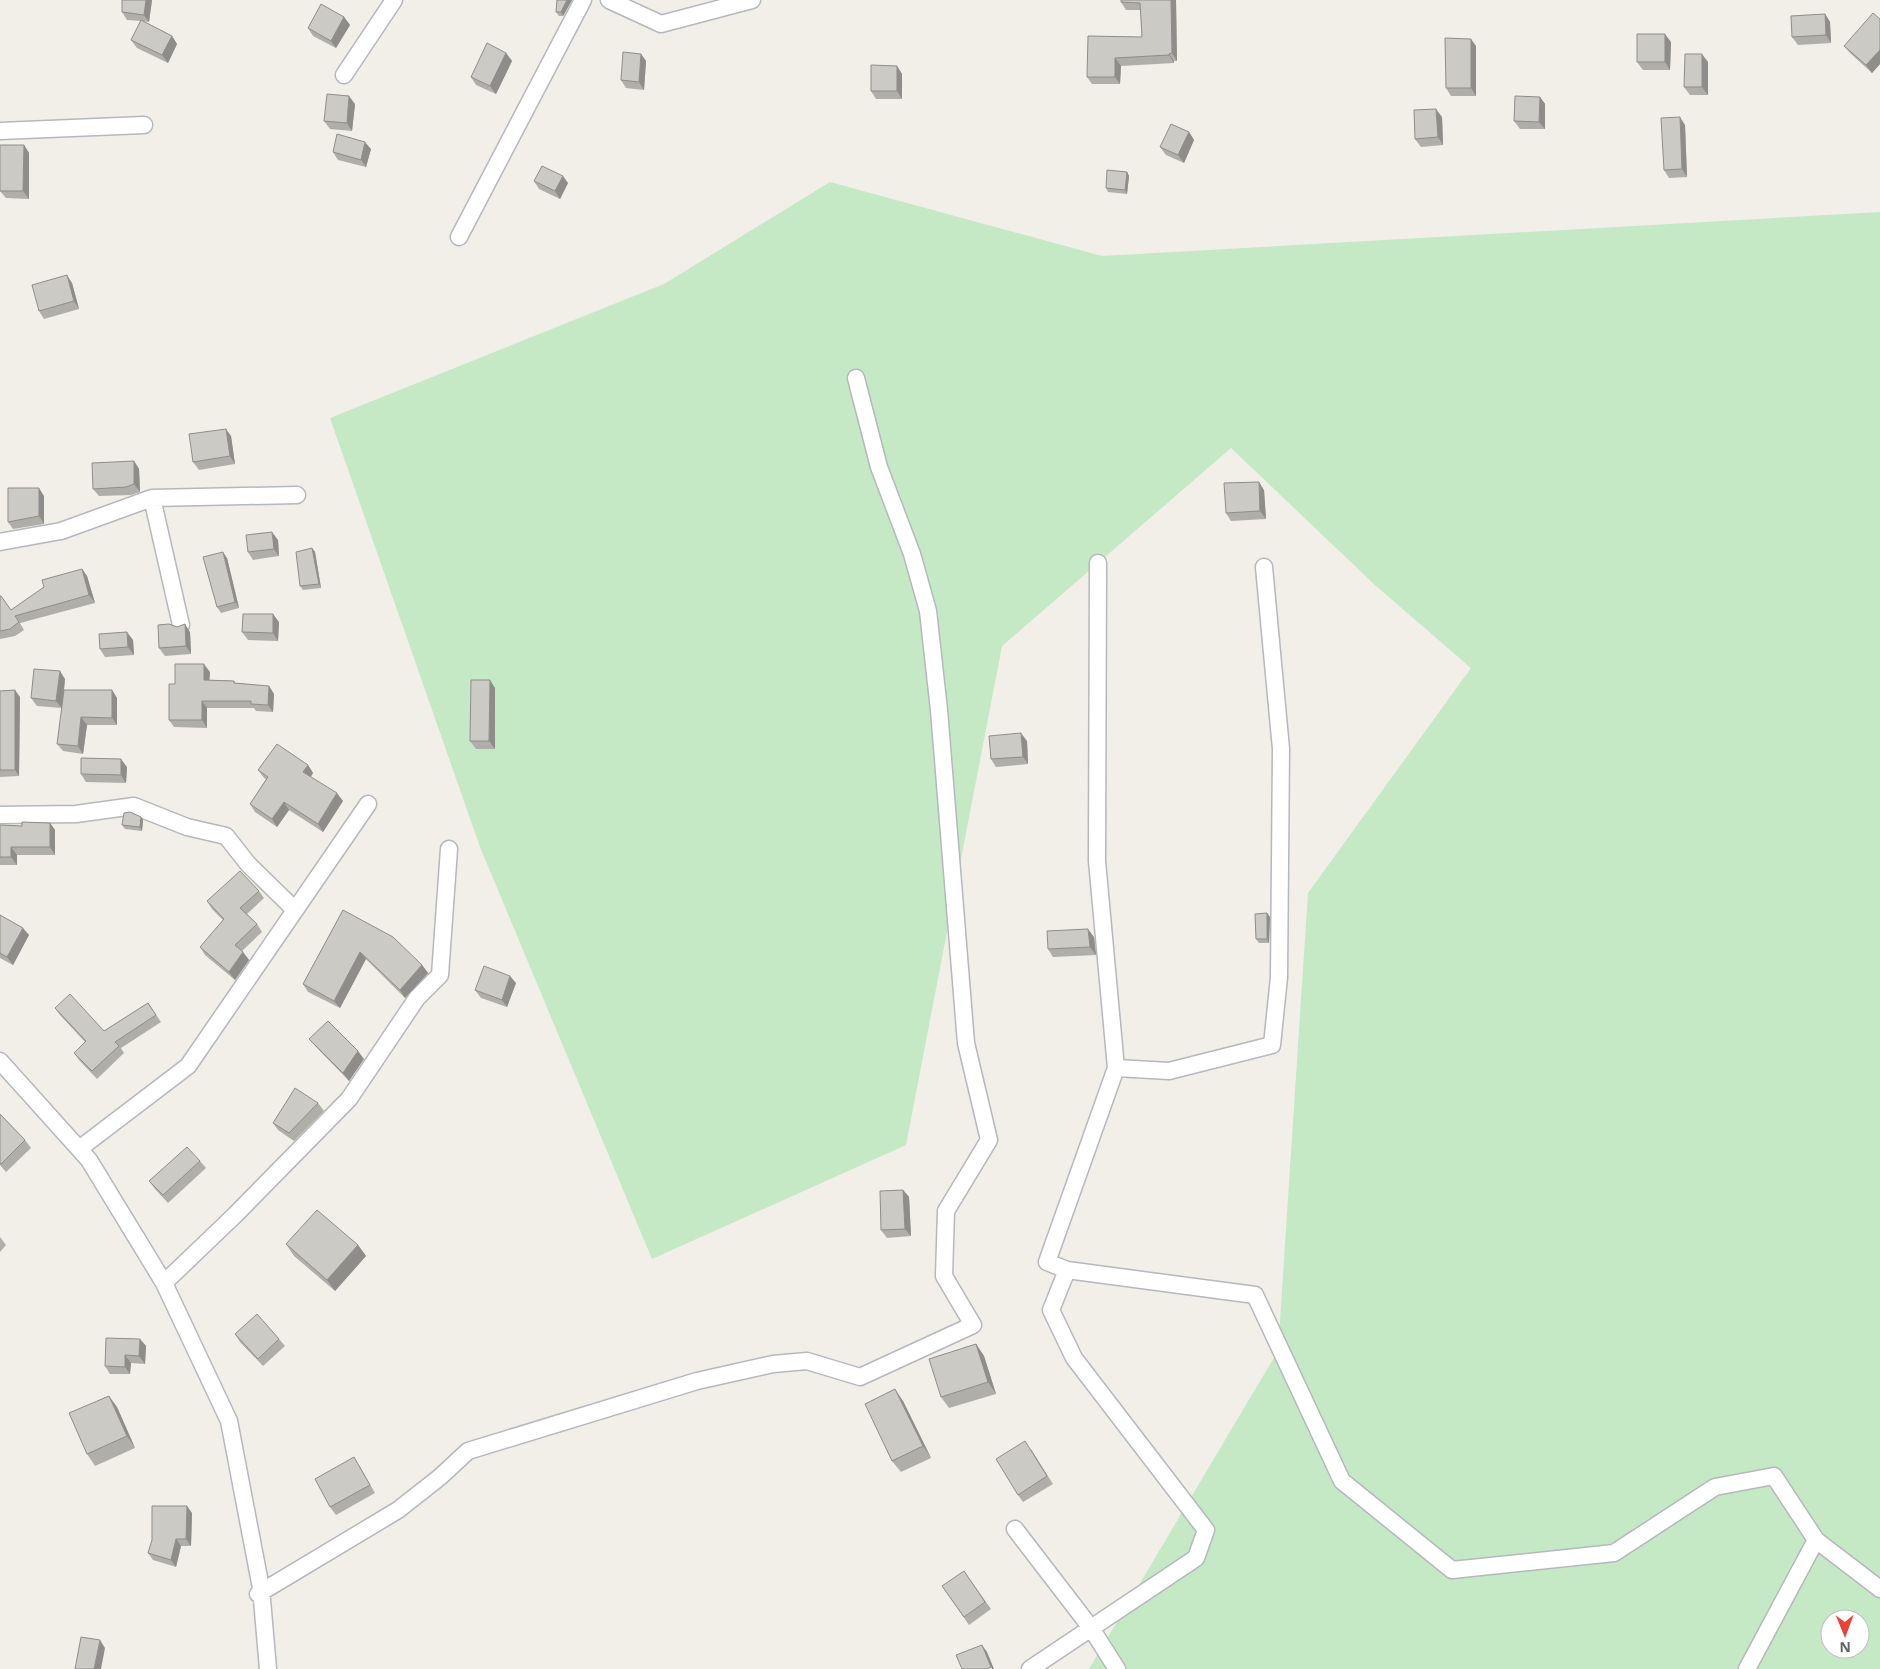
<svg xmlns="http://www.w3.org/2000/svg" width="1880" height="1669" font-family="'Open Sans',sans-serif">
<style>
.green{fill:#c5e8c5;fill-rule:evenodd}
.lines{fill:none;stroke-linecap:round;stroke-linejoin:round}
.street-casing{stroke:#b5b8bc;stroke-width:19}
.street{stroke:#fff;stroke-width:16}
.wall{fill:#afaea9}
.shaded-wall{fill:#8f8d8a}
.building{fill:#cccac5;stroke:#8f8d8a}
</style>
<rect width="100%" height="100%" fill="#f1efe8"/>
<path class="green" d="M 830,182 L 1102,256 L 1880,212 L 1880,1669 L 1089,1669 L 1278,1351 L 1308,893 L 1471,668 L 1376,586 L 1231,448 L 1002,646 L 906,1145 L 652,1259 L 480,847 L 330,418 L 664,284 ZM 1830,1619 L 1860,1619 L 1860,1649 L 1830,1649 Z"/>
<g class="lines">
<g class="street-casing">
<path id="street" d="M 609,0 L 661,24 L 752,0
M 344,75 L 394,0
M 0,131 L 144,125
M 459,237 L 583,0
M 152,498 L 181,625
M 0,542 L 61,531 L 152,498 L 297,495
M 1098,563 L 1097,861 L 1116,1068 L 1047,1262 L 1067,1270 L 1255,1295 L 1342,1481 L 1452,1570 L 1614,1553 L 1715,1487 L 1774,1476 L 1816,1540 L 1880,1589
M 0,815 L 76,814 L 134,806 L 187,827 L 226,836 L 248,864 L 295,910
M 0,1061 L 89,1160 L 164,1283 L 229,1421 L 261,1588 L 268,1669
M 1116,1068 L 1169,1071 L 1272,1045 L 1279,977 L 1281,749 L 1264,567
M 79,1149 L 188,1066 L 368,804
M 164,1283 L 235,1215 L 349,1099 L 417,998 L 440,975 L 449,849
M 1015,1529 L 1091,1628 L 1117,1669
M 258,1594 L 398,1510 L 440,1477 L 468,1451 L 697,1381 L 773,1364 L 807,1361 L 860,1377 L 973,1325 L 944,1276 L 946,1211 L 989,1140 L 966,1043 L 939,710 L 928,611 L 912,554 L 879,467 L 856,378
M 1030,1669 L 1196,1558 L 1206,1530 L 1074,1358 L 1051,1310 L 1067,1270
M 1747,1669 L 1816,1540"/>
</g>
<use href="#street" class="street"/>
</g>
<path class="wall" d="M 152,0 L 149,22 L 142,21 L 172,36 L 177,44 L 168,63 L 137,48 L 131,40 L 141,21 L 127,20 L 122,12 Z
M 557,0 L 572,0 L 563,16 L 559,16 L 556,12 Z
M 1121,0 L 1176,0 L 1177,61 L 1174,61 L 1174,63 L 1121,66 L 1120,84 L 1092,84 L 1087,77 L 1142,37 L 1141,10 L 1126,10 L 1121,2 Z
M 1825,14 L 1830,22 L 1831,43 L 1798,45 L 1792,37 Z
M 344,17 L 350,25 L 336,48 L 313,36 L 308,28 Z
M 1880,19 L 1880,64 L 1872,73 L 1850,53 L 1844,46 Z
M 1671,42 L 1670,70 L 1643,70 L 1637,62 Z
M 1476,46 L 1476,96 L 1451,96 L 1446,88 Z
M 506,53 L 512,61 L 496,94 L 476,85 L 471,77 Z
M 641,54 L 646,61 L 644,90 L 626,88 L 621,80 Z
M 1708,62 L 1708,95 L 1690,95 L 1684,87 Z
M 897,66 L 902,74 L 902,99 L 876,99 L 871,91 Z
M 1540,97 L 1545,104 L 1545,129 L 1520,129 L 1514,121 Z
M 355,104 L 352,131 L 330,129 L 324,121 Z
M 1442,117 L 1443,145 L 1421,147 L 1415,139 Z
M 1685,125 L 1687,177 L 1669,178 L 1664,170 Z
M 1189,132 L 1194,140 L 1184,163 L 1166,155 L 1160,147 Z
M 0,145 L 24,145 L 29,153 L 29,199 L 6,198 L 0,191 Z
M 371,149 L 366,167 L 338,160 L 333,152 Z
M 1127,172 L 1129,176 L 1127,194 L 1108,192 L 1106,188 Z
M 534,181 L 568,183 L 560,199 L 539,189 Z
M 72,283 L 79,309 L 44,319 L 39,311 Z
M 231,436 L 235,464 L 199,470 L 193,462 Z
M 134,461 L 139,469 L 140,492 L 131,495 L 99,496 L 93,489 Z
M 1264,490 L 1266,519 L 1231,521 L 1226,513 Z
M 44,496 L 44,524 L 13,529 L 8,522 Z
M 278,540 L 279,556 L 253,560 L 248,552 Z
M 312,548 L 315,552 L 321,588 L 303,590 L 300,586 Z
M 227,558 L 239,608 L 221,613 L 217,607 Z
M 82,569 L 87,576 L 95,603 L 20,623 L 24,630 L 15,636 L 0,639 L 0,596 L 11,610 Z
M 279,622 L 278,641 L 248,640 L 242,632 Z
M 190,632 L 191,654 L 165,656 L 159,648 Z
M 133,640 L 134,655 L 105,657 L 100,649 Z
M 210,672 L 209,680 L 234,681 L 235,683 L 269,686 L 274,694 L 273,712 L 256,711 L 254,708 L 207,708 L 207,728 L 174,727 L 169,720 L 175,684 Z
M 65,679 L 64,690 L 112,690 L 117,698 L 117,725 L 87,725 L 83,754 L 63,751 L 57,744 L 62,708 L 37,706 L 31,698 Z
M 495,688 L 495,749 L 476,749 L 470,741 Z
M 0,691 L 20,697 L 19,776 L 0,777 Z
M 1027,741 L 1028,764 L 996,767 L 991,759 Z
M 308,765 L 313,773 L 311,777 L 343,801 L 323,832 L 289,810 L 277,827 L 255,812 L 250,804 L 266,779 L 264,778 L 258,770 Z
M 127,767 L 126,783 L 86,782 L 81,774 Z
M 141,817 L 143,820 L 142,831 L 125,829 L 122,825 Z
M 50,823 L 55,830 L 55,855 L 17,855 L 17,865 L 0,865 L 0,825 L 22,826 Z
M 259,891 L 264,898 L 247,914 L 257,924 L 262,932 L 242,951 L 249,960 L 235,980 L 205,955 L 200,947 L 223,920 L 212,909 L 207,901 Z
M 343,910 L 422,965 L 428,973 L 405,998 L 366,959 L 340,1008 L 308,992 L 303,984 Z
M 1267,913 L 1270,917 L 1269,943 L 1259,943 L 1256,939 Z
M 0,915 L 29,935 L 13,965 L 0,958 Z
M 1094,937 L 1096,955 L 1053,957 L 1048,949 Z
M 516,983 L 507,1007 L 481,998 L 475,990 Z
M 148,1003 L 161,1022 L 121,1048 L 124,1053 L 97,1079 L 79,1060 L 74,1053 L 85,1042 L 60,1015 L 55,1008 L 104,1031 Z
M 309,1039 L 364,1059 L 349,1081 L 315,1046 Z
M 318,1103 L 324,1111 L 294,1141 L 278,1130 L 273,1123 Z
M 0,1114 L 25,1140 L 31,1148 L 6,1172 L 0,1165 Z
M 200,1161 L 206,1168 L 168,1203 L 155,1189 L 149,1181 Z
M 903,1190 L 909,1197 L 911,1236 L 887,1238 L 881,1230 Z
M 0,1237 L 6,1245 L 0,1252 Z
M 286,1244 L 358,1245 L 366,1256 L 335,1291 L 294,1256 Z
M 235,1334 L 279,1339 L 285,1346 L 263,1366 L 240,1342 Z
M 140,1339 L 146,1346 L 145,1364 L 131,1363 L 130,1374 L 110,1374 L 105,1366 Z
M 976,1344 L 984,1356 L 996,1394 L 949,1408 L 941,1397 Z
M 903,1401 L 931,1458 L 901,1472 L 892,1461 Z
M 117,1407 L 135,1448 L 95,1466 L 87,1454 Z
M 1031,1449 L 1053,1484 L 1023,1502 L 1018,1495 Z
M 359,1465 L 375,1493 L 336,1515 L 330,1507 Z
M 192,1513 L 191,1546 L 181,1546 L 176,1567 L 153,1560 L 148,1553 L 152,1540 Z
M 964,1571 L 991,1609 L 969,1625 L 942,1586 Z"/>
<path class="shaded-wall" d="M 146,0 L 152,0 L 149,22 L 144,15 Z
M 567,0 L 572,0 L 563,16 L 561,12 Z
M 1171,0 L 1176,0 L 1177,61 L 1172,53 Z
M 1825,14 L 1830,22 L 1831,43 L 1826,35 Z
M 344,17 L 350,25 L 336,48 L 331,41 Z
M 1665,34 L 1671,42 L 1670,70 L 1665,62 Z
M 172,36 L 177,44 L 168,63 L 162,55 Z
M 1471,39 L 1476,46 L 1476,96 L 1471,88 Z
M 1880,50 L 1880,64 L 1872,73 L 1866,65 Z
M 506,53 L 512,61 L 496,94 L 490,86 Z
M 641,54 L 646,61 L 644,90 L 639,82 Z
M 1169,54 L 1174,61 L 1174,63 L 1169,55 Z
M 1702,54 L 1708,62 L 1708,95 L 1702,87 Z
M 1115,58 L 1121,66 L 1120,84 L 1115,77 Z
M 897,66 L 902,74 L 902,99 L 897,91 Z
M 349,96 L 355,104 L 352,131 L 347,123 Z
M 1540,97 L 1545,104 L 1545,129 L 1539,122 Z
M 1436,109 L 1442,117 L 1443,145 L 1438,137 Z
M 1680,117 L 1685,125 L 1687,177 L 1682,169 Z
M 1189,132 L 1194,140 L 1184,163 L 1178,155 Z
M 365,142 L 371,149 L 366,167 L 361,160 Z
M 24,145 L 29,153 L 29,199 L 23,191 Z
M 1127,172 L 1129,176 L 1127,194 L 1125,190 Z
M 563,176 L 568,183 L 560,199 L 555,191 Z
M 67,275 L 72,283 L 79,309 L 74,301 Z
M 226,429 L 231,436 L 235,464 L 230,456 Z
M 134,461 L 139,469 L 140,492 L 134,484 Z
M 1259,482 L 1264,490 L 1266,519 L 1260,511 Z
M 39,488 L 44,496 L 44,524 L 39,516 Z
M 272,532 L 278,540 L 279,556 L 274,549 Z
M 312,548 L 315,552 L 321,588 L 319,584 Z
M 223,552 L 227,558 L 239,608 L 235,602 Z
M 82,569 L 87,576 L 95,603 L 89,595 Z
M 273,614 L 279,622 L 278,641 L 273,633 Z
M 185,624 L 190,632 L 191,654 L 186,646 Z
M 127,632 L 133,640 L 134,655 L 128,647 Z
M 204,664 L 210,672 L 209,688 L 204,680 Z
M 60,671 L 65,679 L 62,708 L 56,701 Z
M 490,680 L 495,688 L 495,749 L 489,741 Z
M 269,686 L 274,694 L 273,712 L 268,705 Z
M 15,690 L 20,697 L 19,776 L 15,770 Z
M 112,690 L 117,698 L 117,725 L 112,718 Z
M 202,701 L 207,708 L 207,728 L 202,720 Z
M 81,717 L 87,725 L 83,754 L 78,746 Z
M 1021,733 L 1027,741 L 1028,764 L 1023,757 Z
M 121,759 L 127,767 L 126,783 L 121,775 Z
M 308,765 L 313,773 L 308,780 L 303,772 Z
M 337,793 L 343,801 L 323,832 L 318,824 Z
M 284,802 L 289,810 L 277,827 L 272,819 Z
M 141,817 L 143,820 L 142,831 L 140,827 Z
M 50,823 L 55,830 L 55,855 L 50,847 Z
M 11,847 L 17,855 L 17,865 L 11,857 Z
M 1267,913 L 1270,917 L 1269,943 L 1267,939 Z
M 23,928 L 29,935 L 13,965 L 7,957 Z
M 1088,929 L 1094,937 L 1096,955 L 1090,947 Z
M 243,952 L 249,960 L 235,980 L 229,972 Z
M 360,952 L 366,959 L 340,1008 L 334,1001 Z
M 422,965 L 428,973 L 405,998 L 400,990 Z
M 510,976 L 516,983 L 507,1007 L 502,1000 Z
M 358,1051 L 364,1059 L 349,1081 L 343,1073 Z
M 903,1190 L 909,1197 L 911,1236 L 905,1229 Z
M 358,1245 L 366,1256 L 335,1291 L 327,1280 Z
M 140,1339 L 146,1346 L 145,1364 L 139,1356 Z
M 976,1344 L 984,1356 L 996,1394 L 988,1382 Z
M 125,1355 L 131,1363 L 130,1374 L 125,1367 Z
M 895,1389 L 903,1401 L 931,1458 L 923,1446 Z
M 109,1396 L 117,1407 L 135,1448 L 127,1436 Z
M 187,1506 L 192,1513 L 191,1546 L 186,1539 Z
M 176,1539 L 181,1546 L 176,1567 L 171,1560 Z
M 100,1640 L 105,1648 L 101,1669 L 94,1669 Z
M 982,1645 L 987,1652 L 994,1669 L 992,1669 L 991,1667 Z"/>
<path class="building" d="M 122,0 L 146,0 L 144,15 L 122,12 Z
M 557,0 L 567,0 L 561,12 L 556,12 Z
M 1121,0 L 1171,0 L 1172,53 L 1169,54 L 1169,55 L 1115,58 L 1115,77 L 1087,77 L 1088,36 L 1142,37 L 1140,3 L 1121,2 Z
M 321,4 L 344,17 L 331,41 L 308,28 Z
M 1873,13 L 1880,19 L 1880,50 L 1866,65 L 1844,46 Z
M 1825,14 L 1826,35 L 1792,37 L 1791,16 Z
M 141,20 L 172,36 L 162,55 L 131,40 Z
M 1637,34 L 1665,34 L 1665,62 L 1637,62 Z
M 1445,38 L 1471,39 L 1471,88 L 1446,88 Z
M 487,43 L 506,53 L 490,86 L 471,77 Z
M 623,52 L 641,54 L 639,82 L 621,80 Z
M 1685,54 L 1702,54 L 1702,87 L 1684,87 Z
M 871,65 L 897,66 L 897,91 L 871,91 Z
M 327,94 L 349,96 L 347,123 L 324,121 Z
M 1515,96 L 1540,97 L 1539,122 L 1514,121 Z
M 1436,109 L 1438,137 L 1415,139 L 1414,110 Z
M 1680,117 L 1682,169 L 1664,170 L 1661,118 Z
M 1171,124 L 1189,132 L 1178,155 L 1160,147 Z
M 337,134 L 365,142 L 361,160 L 333,152 Z
M 0,145 L 24,145 L 23,191 L 0,191 Z
M 542,166 L 563,176 L 555,191 L 534,181 Z
M 1107,170 L 1127,172 L 1125,190 L 1106,188 Z
M 67,275 L 74,301 L 39,311 L 32,285 Z
M 226,429 L 230,456 L 193,462 L 189,434 Z
M 134,461 L 134,484 L 126,487 L 93,489 L 92,463 Z
M 1259,482 L 1260,511 L 1226,513 L 1224,483 Z
M 8,488 L 39,488 L 39,516 L 8,522 Z
M 272,532 L 274,549 L 248,552 L 246,535 Z
M 312,548 L 319,584 L 300,586 L 296,552 Z
M 223,552 L 235,602 L 217,607 L 203,557 Z
M 82,569 L 89,595 L 15,616 L 19,622 L 10,629 L 0,631 L 0,596 L 1,596 L 11,610 L 44,587 L 42,580 Z
M 243,614 L 273,614 L 273,633 L 242,632 Z
M 169,624 L 177,627 L 185,624 L 186,646 L 159,648 L 158,625 Z
M 127,632 L 128,647 L 100,649 L 99,634 Z
M 175,664 L 204,664 L 204,680 L 234,681 L 234,683 L 269,686 L 268,705 L 251,704 L 251,701 L 202,701 L 202,720 L 169,720 L 169,684 L 175,684 Z
M 34,669 L 60,671 L 56,701 L 31,698 Z
M 471,680 L 490,680 L 489,741 L 470,741 Z
M 15,690 L 15,770 L 0,770 L 0,691 Z
M 64,690 L 112,690 L 112,718 L 81,717 L 78,746 L 57,744 Z
M 1021,733 L 1023,757 L 991,759 L 989,736 Z
M 277,744 L 308,765 L 303,772 L 337,793 L 318,824 L 284,802 L 272,819 L 250,804 L 268,777 L 258,770 Z
M 81,758 L 121,759 L 121,775 L 81,774 Z
M 130,812 L 141,817 L 140,827 L 122,825 L 124,813 Z
M 22,822 L 50,823 L 50,847 L 11,847 L 11,857 L 0,857 L 0,825 L 22,826 Z
M 240,871 L 259,891 L 240,908 L 257,924 L 235,945 L 243,952 L 229,972 L 200,947 L 224,919 L 207,901 Z
M 343,910 L 393,937 L 422,965 L 400,990 L 360,952 L 334,1001 L 303,984 Z
M 1267,913 L 1267,939 L 1256,939 L 1255,914 Z
M 0,915 L 23,928 L 7,957 L 0,953 Z
M 1088,929 L 1090,947 L 1048,949 L 1047,931 Z
M 484,966 L 510,976 L 502,1000 L 475,990 Z
M 70,994 L 104,1031 L 148,1003 L 156,1015 L 115,1042 L 119,1046 L 92,1071 L 74,1053 L 86,1041 L 55,1008 Z
M 328,1021 L 358,1051 L 343,1073 L 309,1039 Z
M 295,1088 L 318,1103 L 289,1133 L 273,1123 Z
M 0,1114 L 25,1140 L 1,1164 L 0,1163 Z
M 187,1147 L 200,1161 L 163,1195 L 149,1181 Z
M 903,1190 L 905,1229 L 881,1230 L 880,1191 Z
M 317,1210 L 358,1245 L 327,1280 L 286,1244 Z
M 257,1314 L 279,1339 L 258,1359 L 235,1334 Z
M 106,1338 L 140,1339 L 139,1356 L 125,1355 L 125,1367 L 105,1366 Z
M 976,1344 L 988,1382 L 941,1397 L 929,1359 Z
M 895,1389 L 923,1446 L 892,1461 L 865,1404 Z
M 109,1396 L 127,1436 L 87,1454 L 69,1413 Z
M 1025,1441 L 1047,1476 L 1018,1495 L 996,1459 Z
M 354,1457 L 370,1485 L 330,1507 L 315,1479 Z
M 152,1506 L 187,1506 L 186,1539 L 176,1539 L 171,1560 L 148,1553 L 152,1540 Z
M 964,1571 L 985,1602 L 964,1617 L 942,1586 Z
M 81,1637 L 100,1640 L 94,1669 L 75,1669 Z
M 982,1645 L 991,1667 L 987,1669 L 962,1669 L 956,1655 Z"/>
<g transform="translate(1845 1634) rotate(179)"><circle r="24" fill="#ffffff" stroke="#bfc1c3"/>
<path d="M0-4L9 19L0 12L-9 19Z" fill="#ea4335"/>
<text y="-8" font-size="14" font-weight="bold" text-anchor="middle" fill="#5f6368">N</text>
</g>
</svg>
